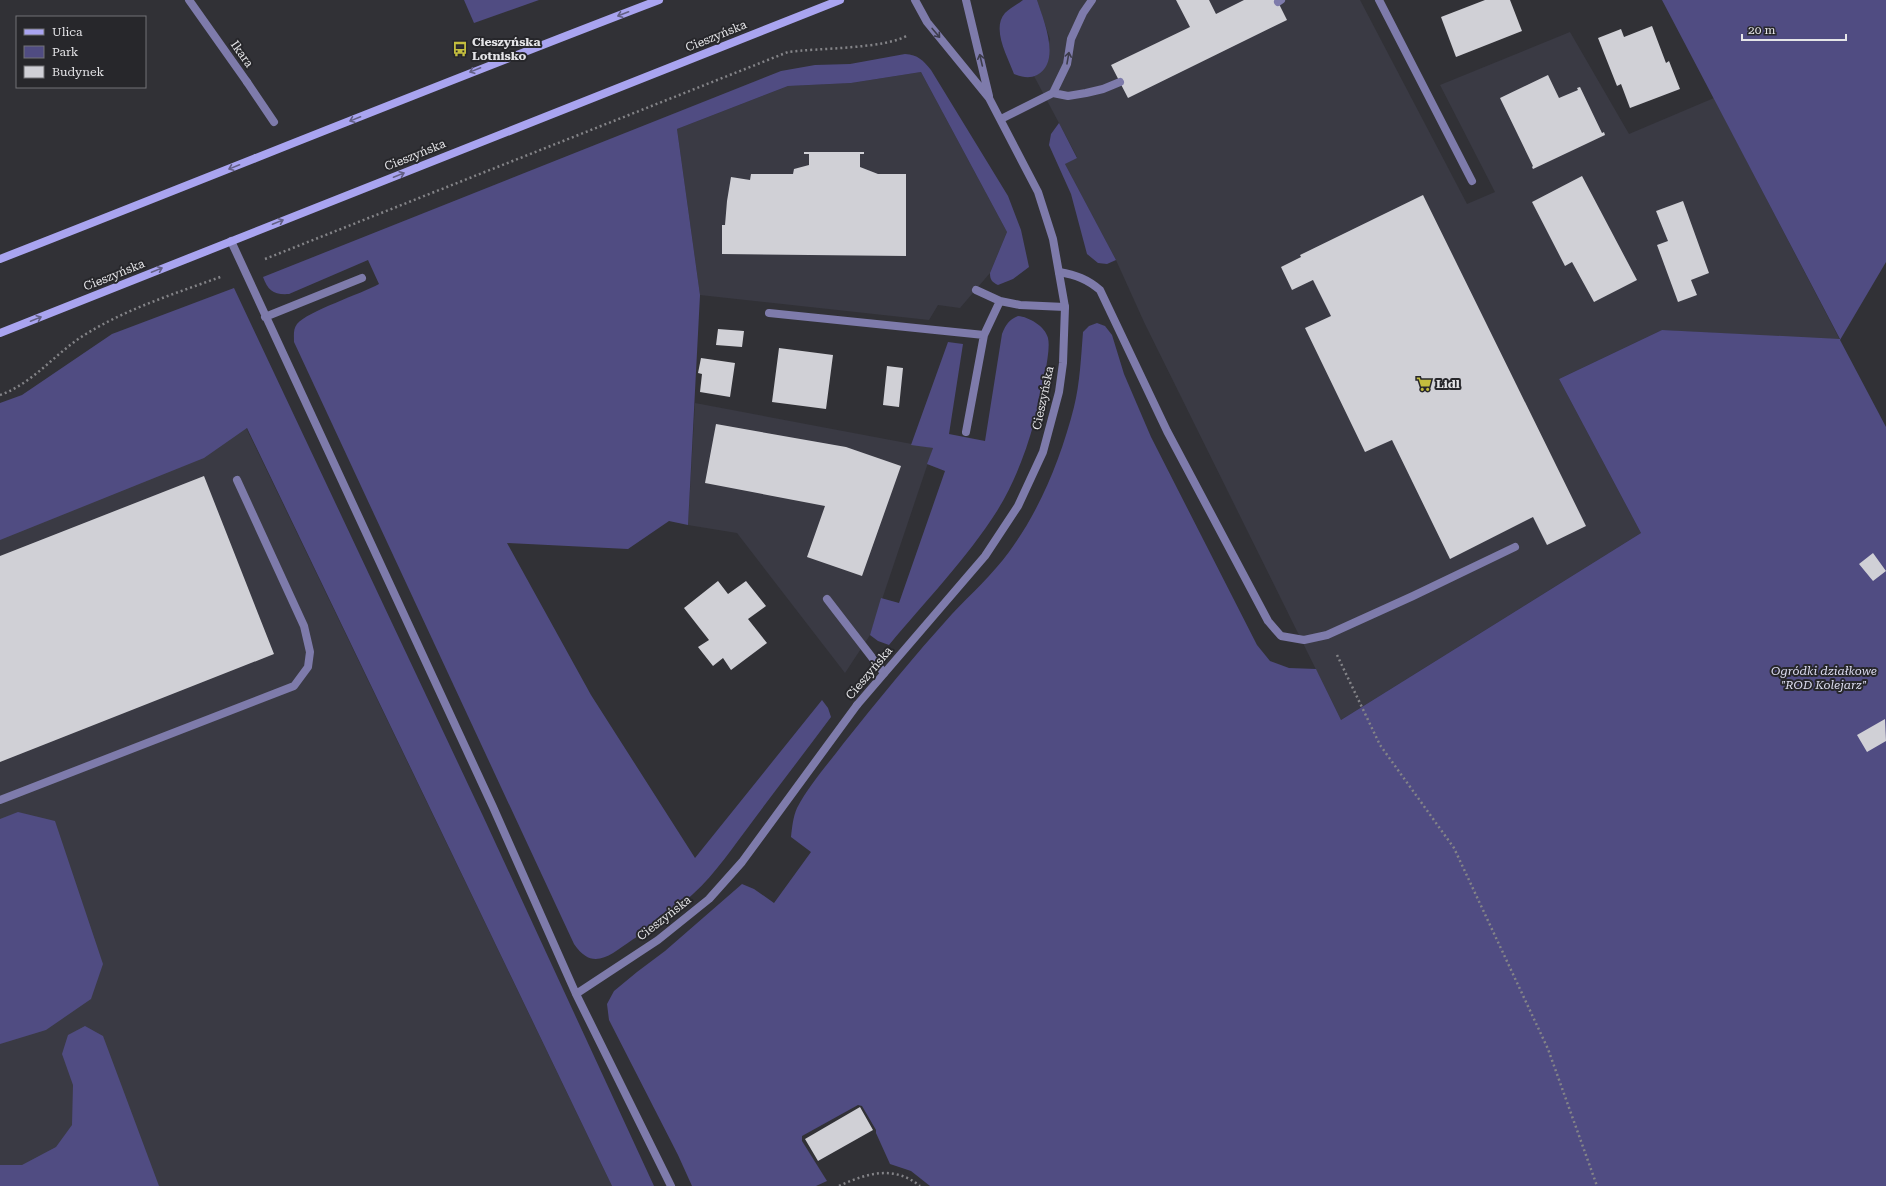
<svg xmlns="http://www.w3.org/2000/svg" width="1886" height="1186" font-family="'Roboto Serif',serif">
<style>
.built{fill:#3a3a44}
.green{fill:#504c82}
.building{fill:#d0d0d6}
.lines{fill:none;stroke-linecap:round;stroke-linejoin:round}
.path{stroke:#848488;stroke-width:2.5;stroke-dasharray:2 3;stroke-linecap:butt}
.service{stroke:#7e7bab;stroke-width:8}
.pedestrian{stroke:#7e7bab;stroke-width:8}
.minor{stroke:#7e7bab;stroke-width:8}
.secondary{stroke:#a9a4f0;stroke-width:8}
.oneway{stroke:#625f84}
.oneway2{stroke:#3d3c4b}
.labels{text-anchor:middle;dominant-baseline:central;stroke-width:4;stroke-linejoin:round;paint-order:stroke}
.street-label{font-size:12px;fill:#e5e5e8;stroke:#27272b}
.poi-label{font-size:12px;font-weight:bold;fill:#e5e5e8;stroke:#27272b;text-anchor:start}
.park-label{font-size:12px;font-style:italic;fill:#ddddf0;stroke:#27272b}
</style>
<rect width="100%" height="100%" fill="#313136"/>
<path class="built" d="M 1037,0 L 1360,0 L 1467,204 L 1495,192 L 1440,85 L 1570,32 L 1629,134 L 1714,98 L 1840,340 L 1662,330 L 1559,379 L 1641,533 L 1341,720 L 1144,322 L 1116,260 L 1065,164 L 1077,157 L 1034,76 L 1041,72 L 1050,39 Z
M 921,72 L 1007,232 L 990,273 L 960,308 L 938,305 L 929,320 L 700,295 L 677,129 L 788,86 L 851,83 Z
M 199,330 L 612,1186 L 0,1186 L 0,434 Z
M 695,403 L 933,448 L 870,635 L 845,673 L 737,533 L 688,525 Z"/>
<path class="green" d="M 464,0 L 539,0 L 474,23 Z
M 1023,0 L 1037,0 C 1043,19 1062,62 1037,75 C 1029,79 1022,77 1014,74 C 1008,57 991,29 1005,13 C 1010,8 1018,4 1023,0 Z
M 1662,0 L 1886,0 L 1886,262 L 1840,340 L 1886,427 L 1886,1186 L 930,1186 L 911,1171 L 890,1164 L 876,1133 L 876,1130 L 862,1106 L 858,1105 L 802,1136 L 802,1141 L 827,1181 L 816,1186 L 692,1186 L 678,1155 L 609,1020 L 607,1004 L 614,991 L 637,972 L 665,951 L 742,884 L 754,889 L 774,903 L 811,852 L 791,837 C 792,828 793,817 797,808 C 809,785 828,764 843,744 C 878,700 914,656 952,614 C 971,594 992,575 1009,552 C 1040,510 1061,458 1074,407 C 1080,383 1081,357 1083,332 L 1089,326 L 1097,323 L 1105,326 L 1112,335 L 1124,374 L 1151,437 L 1257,645 L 1270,661 L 1289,668 L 1316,669 L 1341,720 L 1641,533 L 1559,379 L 1662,330 L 1840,339 Z
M 905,54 C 918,55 923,60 931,70 L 1008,196 L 1021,230 L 1029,267 L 1013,279 L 998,285 C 992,282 990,280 990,273 L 1007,232 L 921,72 L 851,83 L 788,86 L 677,129 L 700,295 L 688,525 L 669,521 L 628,549 L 507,543 L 591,695 L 695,858 L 822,700 L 828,708 L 831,717 C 805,752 778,787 752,822 C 733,847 716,873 693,894 C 674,912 654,926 632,940 C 610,955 593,972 574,944 L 294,342 C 294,336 293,329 297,324 C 308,311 361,294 379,284 L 368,260 L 289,294 C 274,295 268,291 263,277 L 781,71 L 815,65 L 850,64 Z
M 1059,123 L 1077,158 L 1065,164 L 1116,260 L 1107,264 L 1098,263 L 1087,254 L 1071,194 L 1049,145 L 1051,134 Z
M 234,288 L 483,816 L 654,1186 L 612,1186 L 247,428 L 204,458 L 0,540 L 0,403 L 22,395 L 112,334 Z
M 1018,316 C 1029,317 1045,326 1048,338 C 1050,347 1047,360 1046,369 C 1037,418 1024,467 997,511 C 968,557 924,603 889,645 L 878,641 L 870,635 L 881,598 L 899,603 L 945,471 L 927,464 L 933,448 L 911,445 L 948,342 L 963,344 L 949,434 L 985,441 L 1002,334 C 1006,324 1009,320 1018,316 Z
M 18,812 L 55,821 L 103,964 L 91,999 L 46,1030 L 0,1044 L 0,819 Z
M 85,1026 L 103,1036 L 159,1186 L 0,1186 L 0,1165 L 22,1165 L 56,1147 L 72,1125 L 73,1085 L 62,1054 L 68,1035 Z"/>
<path class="building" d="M 1176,0 L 1209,0 L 1216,14 L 1244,0 L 1277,0 L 1287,20 L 1128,98 L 1111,65 L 1190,27 Z
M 1485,0 L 1510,0 L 1522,31 L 1456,57 L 1441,17 Z
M 1652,26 L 1666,63 L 1669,61 L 1680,89 L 1630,108 L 1621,84 L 1617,86 L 1598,38 L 1621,29 L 1624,37 Z
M 1548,75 L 1559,98 L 1578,90 L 1577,88 L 1580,87 L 1602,133 L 1604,132 L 1605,135 L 1533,169 L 1532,167 L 1533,166 L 1500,98 Z
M 804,152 L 864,152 L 864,154 L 860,154 L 860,167 L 878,174 L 906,174 L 906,256 L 722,254 L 722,225 L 725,225 L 727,201 L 731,177 L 750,180 L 751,174 L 793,174 L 794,169 L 809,165 L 809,154 L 804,154 Z
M 1582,176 L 1637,280 L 1594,302 L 1572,262 L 1565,266 L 1532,202 Z
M 1423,195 L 1586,526 L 1547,545 L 1533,517 L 1450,559 L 1392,440 L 1365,452 L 1305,328 L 1331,316 L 1313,280 L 1292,290 L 1281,267 L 1301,257 L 1300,255 Z
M 1683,201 L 1709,273 L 1691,280 L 1697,295 L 1678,302 L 1657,245 L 1668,241 L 1656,211 Z
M 718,329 L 744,331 L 742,347 L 716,345 Z
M 779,348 L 833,355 L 826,409 L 772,402 Z
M 701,358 L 735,363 L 730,397 L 700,392 L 702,374 L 698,373 Z
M 887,366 L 903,368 L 899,407 L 883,405 Z
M 716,424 L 846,447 L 901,466 L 862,576 L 807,557 L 825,506 L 705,483 Z
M 204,476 L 274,654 L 0,762 L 0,556 Z
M 1873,553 L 1886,571 L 1873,581 L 1859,564 Z
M 718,581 L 728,594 L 746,581 L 766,606 L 748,619 L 767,643 L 731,670 L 723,658 L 713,666 L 698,647 L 709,640 L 684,608 Z
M 1885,719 L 1886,741 L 1867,752 L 1857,735 Z
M 860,1107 L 873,1130 L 818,1161 L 805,1139 Z"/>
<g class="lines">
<path class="path" d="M 265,259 L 788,52 C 816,48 887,49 908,35
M 0,395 C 34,383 56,352 86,334 C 128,308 177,293 223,276
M 1337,655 L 1380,745 L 1454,848 L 1548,1049 L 1597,1186
M 839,1186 C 867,1173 894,1165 920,1186"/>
<path class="service" d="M 1379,0 L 1472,181
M 1278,2 L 1281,0
M 1053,93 L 1067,64 L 1071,39 L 1083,13 L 1092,0
M 1001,119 L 1053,93 L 1068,96 L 1086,93 L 1103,89 L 1120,82
M 231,241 L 493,807 L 576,994 L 671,1186
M 1059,272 C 1076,275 1087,279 1100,290 L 1167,431 L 1268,621 L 1281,636 L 1304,640 L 1327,635 L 1413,596 L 1515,547
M 976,290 L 1000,301 L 1020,305 L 1065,307
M 769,313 L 984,335
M 265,317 L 362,278
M 966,432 L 984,335 L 1000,301
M 827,599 L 884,673
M 0,800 L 294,686 L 308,667 L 310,652 L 304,626 L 237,480
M 576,994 L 658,940 L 709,899 L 742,862 L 857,705"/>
<path class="pedestrian" d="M 247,82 L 274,122"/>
<path class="minor" d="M 189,0 L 247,82
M 966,0 L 989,96
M 857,705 L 985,556 L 1018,506 L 1043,452 L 1059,392 L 1063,363 L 1065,307 L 1053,239 L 1038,192 L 989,98 L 927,22 L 915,0"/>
<path class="secondary" d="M 0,259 C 220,173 439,84 659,0
M 0,333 L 840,0"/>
</g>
<defs><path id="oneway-shaft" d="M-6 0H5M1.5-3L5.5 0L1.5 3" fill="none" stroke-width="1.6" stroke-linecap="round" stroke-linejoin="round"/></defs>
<g class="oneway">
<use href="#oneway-shaft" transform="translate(623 14) rotate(159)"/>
<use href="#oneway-shaft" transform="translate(475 70) rotate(158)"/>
<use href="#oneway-shaft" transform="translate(355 119) rotate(158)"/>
<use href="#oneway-shaft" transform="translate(234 167) rotate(158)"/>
<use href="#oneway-shaft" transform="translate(399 175) rotate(-22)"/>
<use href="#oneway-shaft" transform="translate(278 222) rotate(-22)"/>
<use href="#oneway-shaft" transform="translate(157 270) rotate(-22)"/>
<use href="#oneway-shaft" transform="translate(36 319) rotate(-22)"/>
</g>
<g class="oneway2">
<use href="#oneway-shaft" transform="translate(936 33) rotate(50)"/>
<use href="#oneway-shaft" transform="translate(1068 58) rotate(-80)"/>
<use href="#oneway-shaft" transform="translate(981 60) rotate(-103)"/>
</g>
<defs>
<g id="bus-bare" transform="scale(1.2)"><path d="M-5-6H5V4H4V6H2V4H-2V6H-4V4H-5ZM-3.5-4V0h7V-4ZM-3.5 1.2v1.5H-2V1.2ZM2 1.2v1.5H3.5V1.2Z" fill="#c3bd3e" stroke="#27272b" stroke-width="2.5" paint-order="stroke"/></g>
<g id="supermarket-bare" transform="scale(1.2)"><path d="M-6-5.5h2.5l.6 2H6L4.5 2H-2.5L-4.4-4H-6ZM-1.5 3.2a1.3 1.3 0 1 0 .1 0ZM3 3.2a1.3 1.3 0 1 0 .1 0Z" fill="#c3bd3e" stroke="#27272b" stroke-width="2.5" paint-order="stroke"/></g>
</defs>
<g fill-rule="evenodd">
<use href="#bus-bare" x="460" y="49"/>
<use href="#supermarket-bare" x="1424" y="384"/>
</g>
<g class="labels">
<g class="street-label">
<text transform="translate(716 36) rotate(-22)">Cieszyńska</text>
<text transform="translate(242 54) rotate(55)">Ikara</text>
<text transform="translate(415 155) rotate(-22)">Cieszyńska</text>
<text transform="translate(114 275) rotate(-22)">Cieszyńska</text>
<text transform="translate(1043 398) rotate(-78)">Cieszyńska</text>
<text transform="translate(869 673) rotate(-50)">Cieszyńska</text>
<text transform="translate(664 918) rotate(-38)">Cieszyńska</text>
</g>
<g class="poi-label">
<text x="472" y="42">Cieszyńska<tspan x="472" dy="14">Lotnisko</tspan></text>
<text x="1436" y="384">Lidl</text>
</g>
<g class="park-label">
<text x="1824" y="671">Ogródki działkowe<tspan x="1824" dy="14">"ROD Kolejarz"</tspan></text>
</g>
</g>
<rect x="16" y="16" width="130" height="72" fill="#27272b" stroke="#737377"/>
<rect x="24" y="29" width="20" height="6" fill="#a9a4f0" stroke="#737377"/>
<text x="52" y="36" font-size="12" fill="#e5e5e8">Ulica</text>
<rect x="24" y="46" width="20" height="12" fill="#504c82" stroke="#737377"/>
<text x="52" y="56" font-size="12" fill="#e5e5e8">Park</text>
<rect x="24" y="66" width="20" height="12" fill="#d0d0d6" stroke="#737377"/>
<text x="52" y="76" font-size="12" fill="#e5e5e8">Budynek</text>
<path d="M1742 34v6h104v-6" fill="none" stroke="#e5e5e8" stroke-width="2"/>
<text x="1748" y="34" font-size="12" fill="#e5e5e8" stroke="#27272b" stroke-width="3" paint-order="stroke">20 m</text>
</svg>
